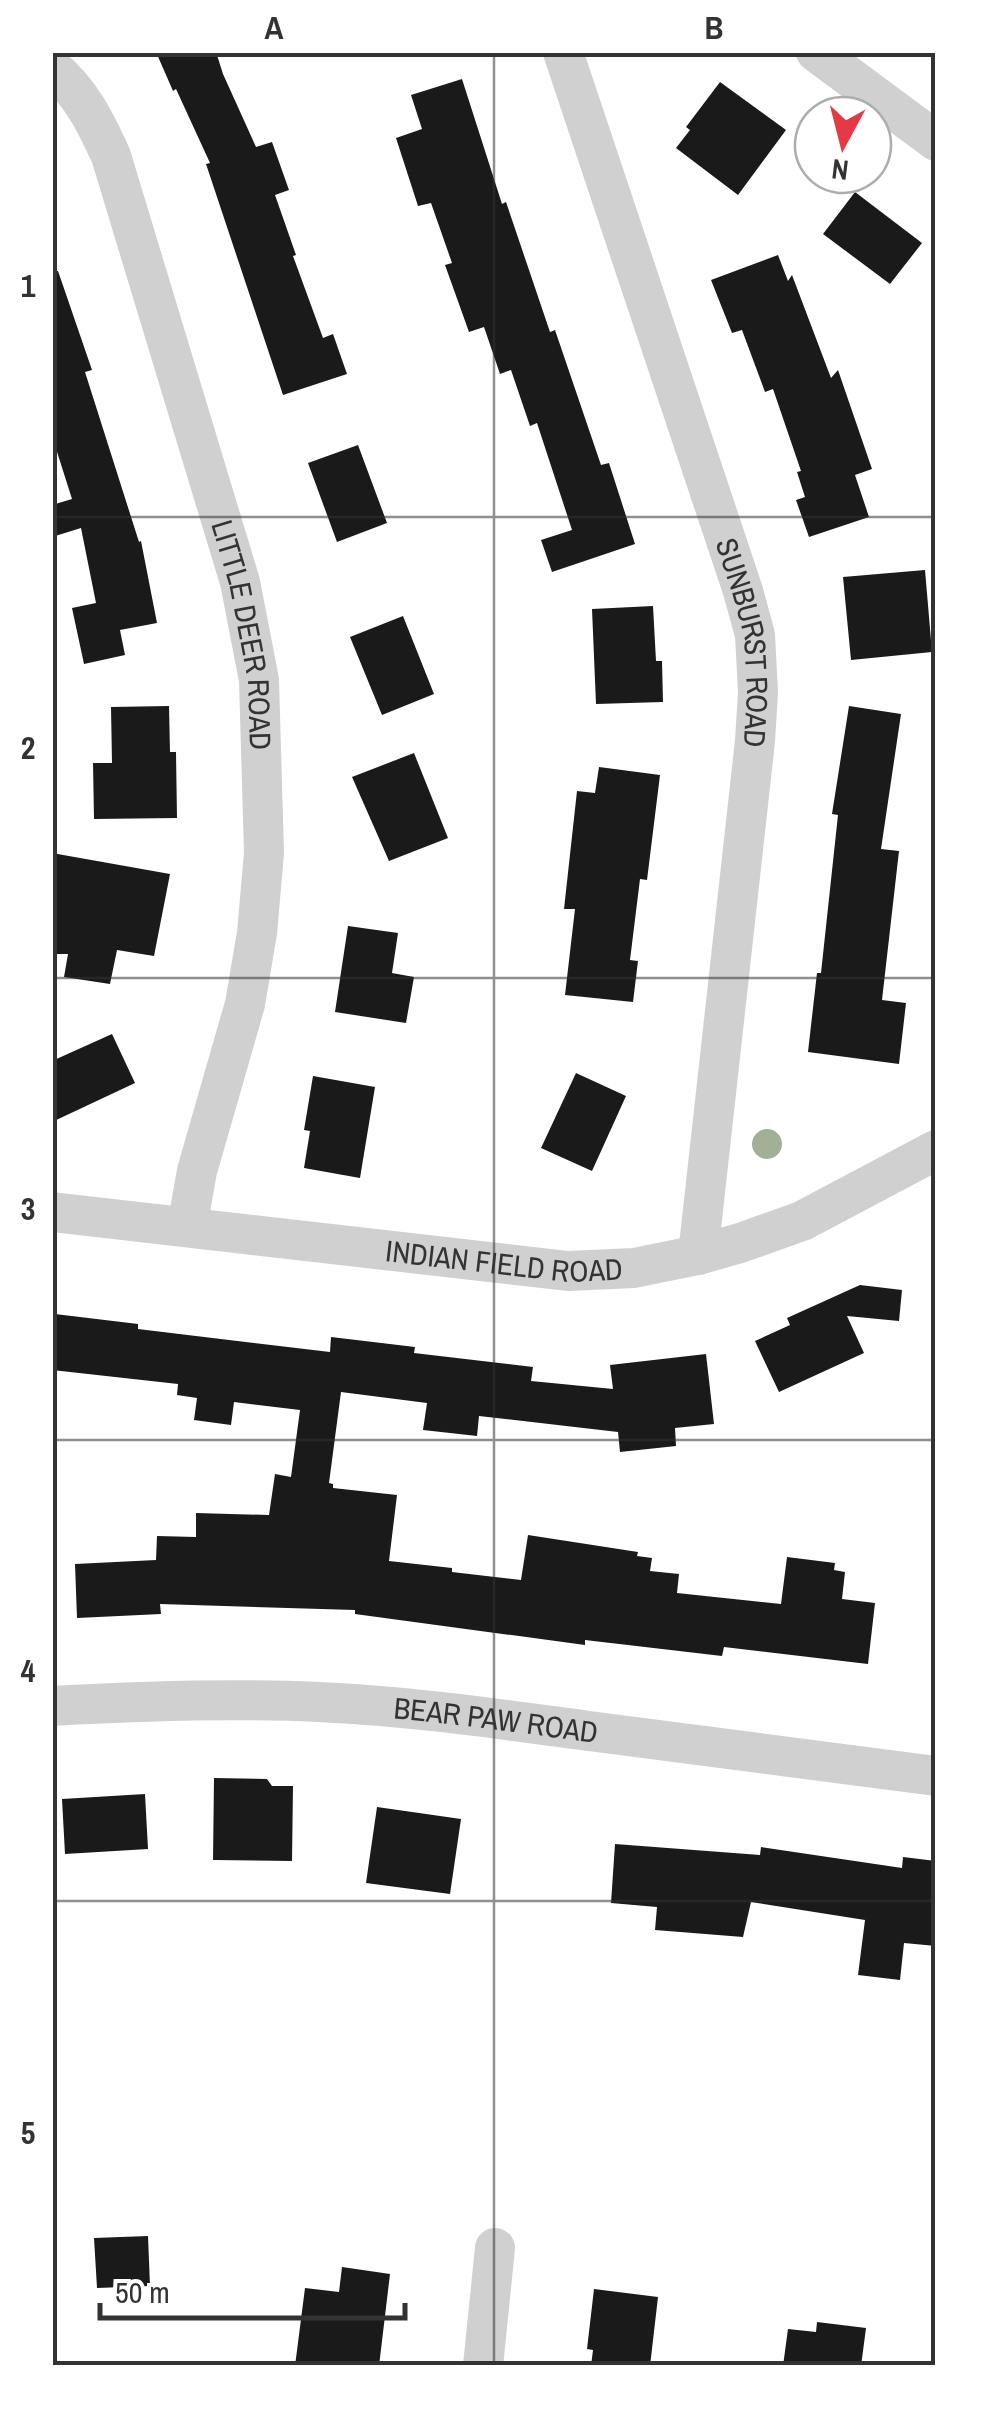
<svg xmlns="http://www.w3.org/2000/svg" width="988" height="2418" font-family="'Archivo Narrow',sans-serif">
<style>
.building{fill:#1a1a1a}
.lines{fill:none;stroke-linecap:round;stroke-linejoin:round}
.minor{stroke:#d0d0d0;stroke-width:40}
.tree{fill:#a2b095}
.grid{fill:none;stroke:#333;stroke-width:2.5;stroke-opacity:0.55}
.labels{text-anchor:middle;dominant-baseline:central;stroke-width:10;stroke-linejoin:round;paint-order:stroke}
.street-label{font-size:30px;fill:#333;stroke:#fff}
.neatline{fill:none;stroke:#333;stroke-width:4}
.grid-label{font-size:32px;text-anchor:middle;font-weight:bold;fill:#333}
</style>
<rect width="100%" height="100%" fill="#fff"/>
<path class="building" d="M 156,52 L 216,52 L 223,74 L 256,147 L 272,142 L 289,190 L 275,195 L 296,255 L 293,256 L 323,338 L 333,334 L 347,374 L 283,395 L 206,164 L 210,163 L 176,89 L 173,91 Z
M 462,79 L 502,204 L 506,202 L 550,332 L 555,330 L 601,465 L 609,463 L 635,544 L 552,572 L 541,540 L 572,530 L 537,423 L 530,426 L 511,370 L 500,374 L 484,327 L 469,332 L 445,265 L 452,263 L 431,203 L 418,206 L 396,138 L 422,129 L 411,95 Z
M 720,82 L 786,130 L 738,195 L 676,148 L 690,130 L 686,127 Z
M 855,192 L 922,243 L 890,284 L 823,234 Z
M 778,255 L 788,281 L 792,275 L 831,378 L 838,370 L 872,469 L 855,475 L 869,517 L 809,537 L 796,500 L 805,497 L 797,472 L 801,471 L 773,389 L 765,392 L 742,330 L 732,333 L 711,280 Z
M 58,271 L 92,370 L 85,372 L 139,542 L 141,541 L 157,623 L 120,630 L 125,655 L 84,664 L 72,608 L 96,603 L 81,528 L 52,537 L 52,505 L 72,499 L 52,436 L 52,272 Z
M 358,445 L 387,523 L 337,542 L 308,463 Z
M 925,570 L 932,652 L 851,660 L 843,577 Z
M 653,606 L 656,661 L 662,661 L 663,702 L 596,704 L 592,609 Z
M 403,616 L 434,694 L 382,715 L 350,637 Z
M 169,706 L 170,752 L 176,752 L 177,818 L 94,819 L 93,763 L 112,763 L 111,707 Z
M 849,706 L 901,714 L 881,849 L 899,851 L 882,1000 L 906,1003 L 899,1064 L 808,1052 L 817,973 L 821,973 L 838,815 L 832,814 Z
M 414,753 L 448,838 L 389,861 L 352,777 Z
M 599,767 L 660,775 L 647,880 L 640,879 L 630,960 L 638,961 L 633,1002 L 565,995 L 575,909 L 564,909 L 577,791 L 595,793 Z
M 52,853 L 170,874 L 154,956 L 117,950 L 110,984 L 64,977 L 68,954 L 52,954 Z
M 348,926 L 398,933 L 392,973 L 414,977 L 406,1023 L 335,1012 Z
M 112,1034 L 135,1083 L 52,1122 L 52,1061 Z
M 576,1073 L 626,1096 L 592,1171 L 541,1148 Z
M 313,1076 L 375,1087 L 360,1178 L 304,1168 L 310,1131 L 304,1130 Z
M 860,1285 L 902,1290 L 899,1321 L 847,1316 L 864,1353 L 779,1392 L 755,1341 L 790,1325 L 787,1318 Z
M 55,1314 L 138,1324 L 138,1329 L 330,1352 L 331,1337 L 415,1347 L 414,1353 L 533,1367 L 531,1381 L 613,1389 L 610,1365 L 706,1354 L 714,1424 L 675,1428 L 676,1446 L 620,1452 L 618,1432 L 479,1416 L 477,1436 L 423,1430 L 427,1403 L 341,1392 L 329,1483 L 333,1484 L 333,1488 L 397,1495 L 389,1561 L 452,1568 L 452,1572 L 521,1580 L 528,1535 L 638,1552 L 637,1556 L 652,1558 L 650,1571 L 679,1574 L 677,1593 L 781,1604 L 787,1557 L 835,1563 L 834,1570 L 845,1572 L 842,1599 L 875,1603 L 868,1664 L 724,1647 L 722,1656 L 585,1640 L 585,1645 L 355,1614 L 355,1610 L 160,1604 L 161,1614 L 77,1618 L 75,1564 L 156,1560 L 157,1536 L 196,1537 L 196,1513 L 269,1515 L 275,1474 L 291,1477 L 300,1410 L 234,1402 L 231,1425 L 194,1420 L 197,1398 L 177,1395 L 178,1384 L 52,1370 Z
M 214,1778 L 267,1779 L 272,1786 L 293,1786 L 292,1861 L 213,1860 Z
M 145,1794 L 148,1849 L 65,1854 L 62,1799 Z
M 377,1807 L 461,1819 L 450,1894 L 366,1883 Z
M 615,1844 L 760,1855 L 761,1847 L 902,1868 L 903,1857 L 936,1861 L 936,1946 L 904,1943 L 900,1980 L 858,1975 L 865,1920 L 751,1902 L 743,1937 L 655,1930 L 657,1907 L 611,1903 Z
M 148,2236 L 150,2286 L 97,2288 L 94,2238 Z
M 342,2267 L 390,2274 L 379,2366 L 295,2366 L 305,2288 L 339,2292 Z
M 594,2289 L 658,2297 L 650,2366 L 591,2366 L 593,2350 L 587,2349 Z
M 817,2322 L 866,2328 L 861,2366 L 783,2366 L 788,2329 L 816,2332 Z"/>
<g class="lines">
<g class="minor">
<path id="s1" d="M 563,52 L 743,591 L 755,635 L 758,692 L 755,741 L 698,1255"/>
<path d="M 816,52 L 936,141"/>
<path id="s2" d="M 52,68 C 81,92 96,123 111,156 L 240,582 L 259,680 L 264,853 L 257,933 L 245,1004 L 197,1171 L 187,1227"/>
<path id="s3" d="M 52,1212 L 568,1271 L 634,1268 L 698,1255 L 740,1243 L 802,1221 L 936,1150"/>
<path id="s4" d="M 52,1706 C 141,1701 230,1698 318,1702 C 409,1706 499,1719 589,1731 C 705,1746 820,1761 936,1776"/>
<path d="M 483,2366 L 495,2248"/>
</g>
</g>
<circle class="tree" cx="767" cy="1144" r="15"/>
<path class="grid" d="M 494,52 L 494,2366M 52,517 L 936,517M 52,978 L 936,978M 52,1440 L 936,1440M 52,1901 L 936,1901"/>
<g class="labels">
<g class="street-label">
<text stroke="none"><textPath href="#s2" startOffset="605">LITTLE DEER ROAD</textPath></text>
<text stroke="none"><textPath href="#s1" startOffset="620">SUNBURST ROAD</textPath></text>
<text stroke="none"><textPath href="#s3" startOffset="455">INDIAN FIELD ROAD</textPath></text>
<text stroke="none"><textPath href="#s4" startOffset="445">BEAR PAW ROAD</textPath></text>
</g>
</g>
<rect width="988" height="2418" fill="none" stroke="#ffffff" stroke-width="110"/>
<g transform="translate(843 145) rotate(187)"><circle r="48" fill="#ffffff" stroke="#adadad" stroke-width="2.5"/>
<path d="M0-8L18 38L0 25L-18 38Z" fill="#e63946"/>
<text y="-15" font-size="28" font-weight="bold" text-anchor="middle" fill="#333333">N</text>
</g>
<path d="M100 2303v15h305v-15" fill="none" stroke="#333333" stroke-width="5"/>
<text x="115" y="2303" font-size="30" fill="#333333" stroke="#ffffff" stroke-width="8" paint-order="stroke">50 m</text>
<rect x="55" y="55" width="878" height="2308" class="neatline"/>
<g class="grid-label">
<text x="274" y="39">A</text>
<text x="714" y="39">B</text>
<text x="28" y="297">1</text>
<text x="28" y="759">2</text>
<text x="28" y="1220">3</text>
<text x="28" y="1682">4</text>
<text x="28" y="2144">5</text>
</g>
</svg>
